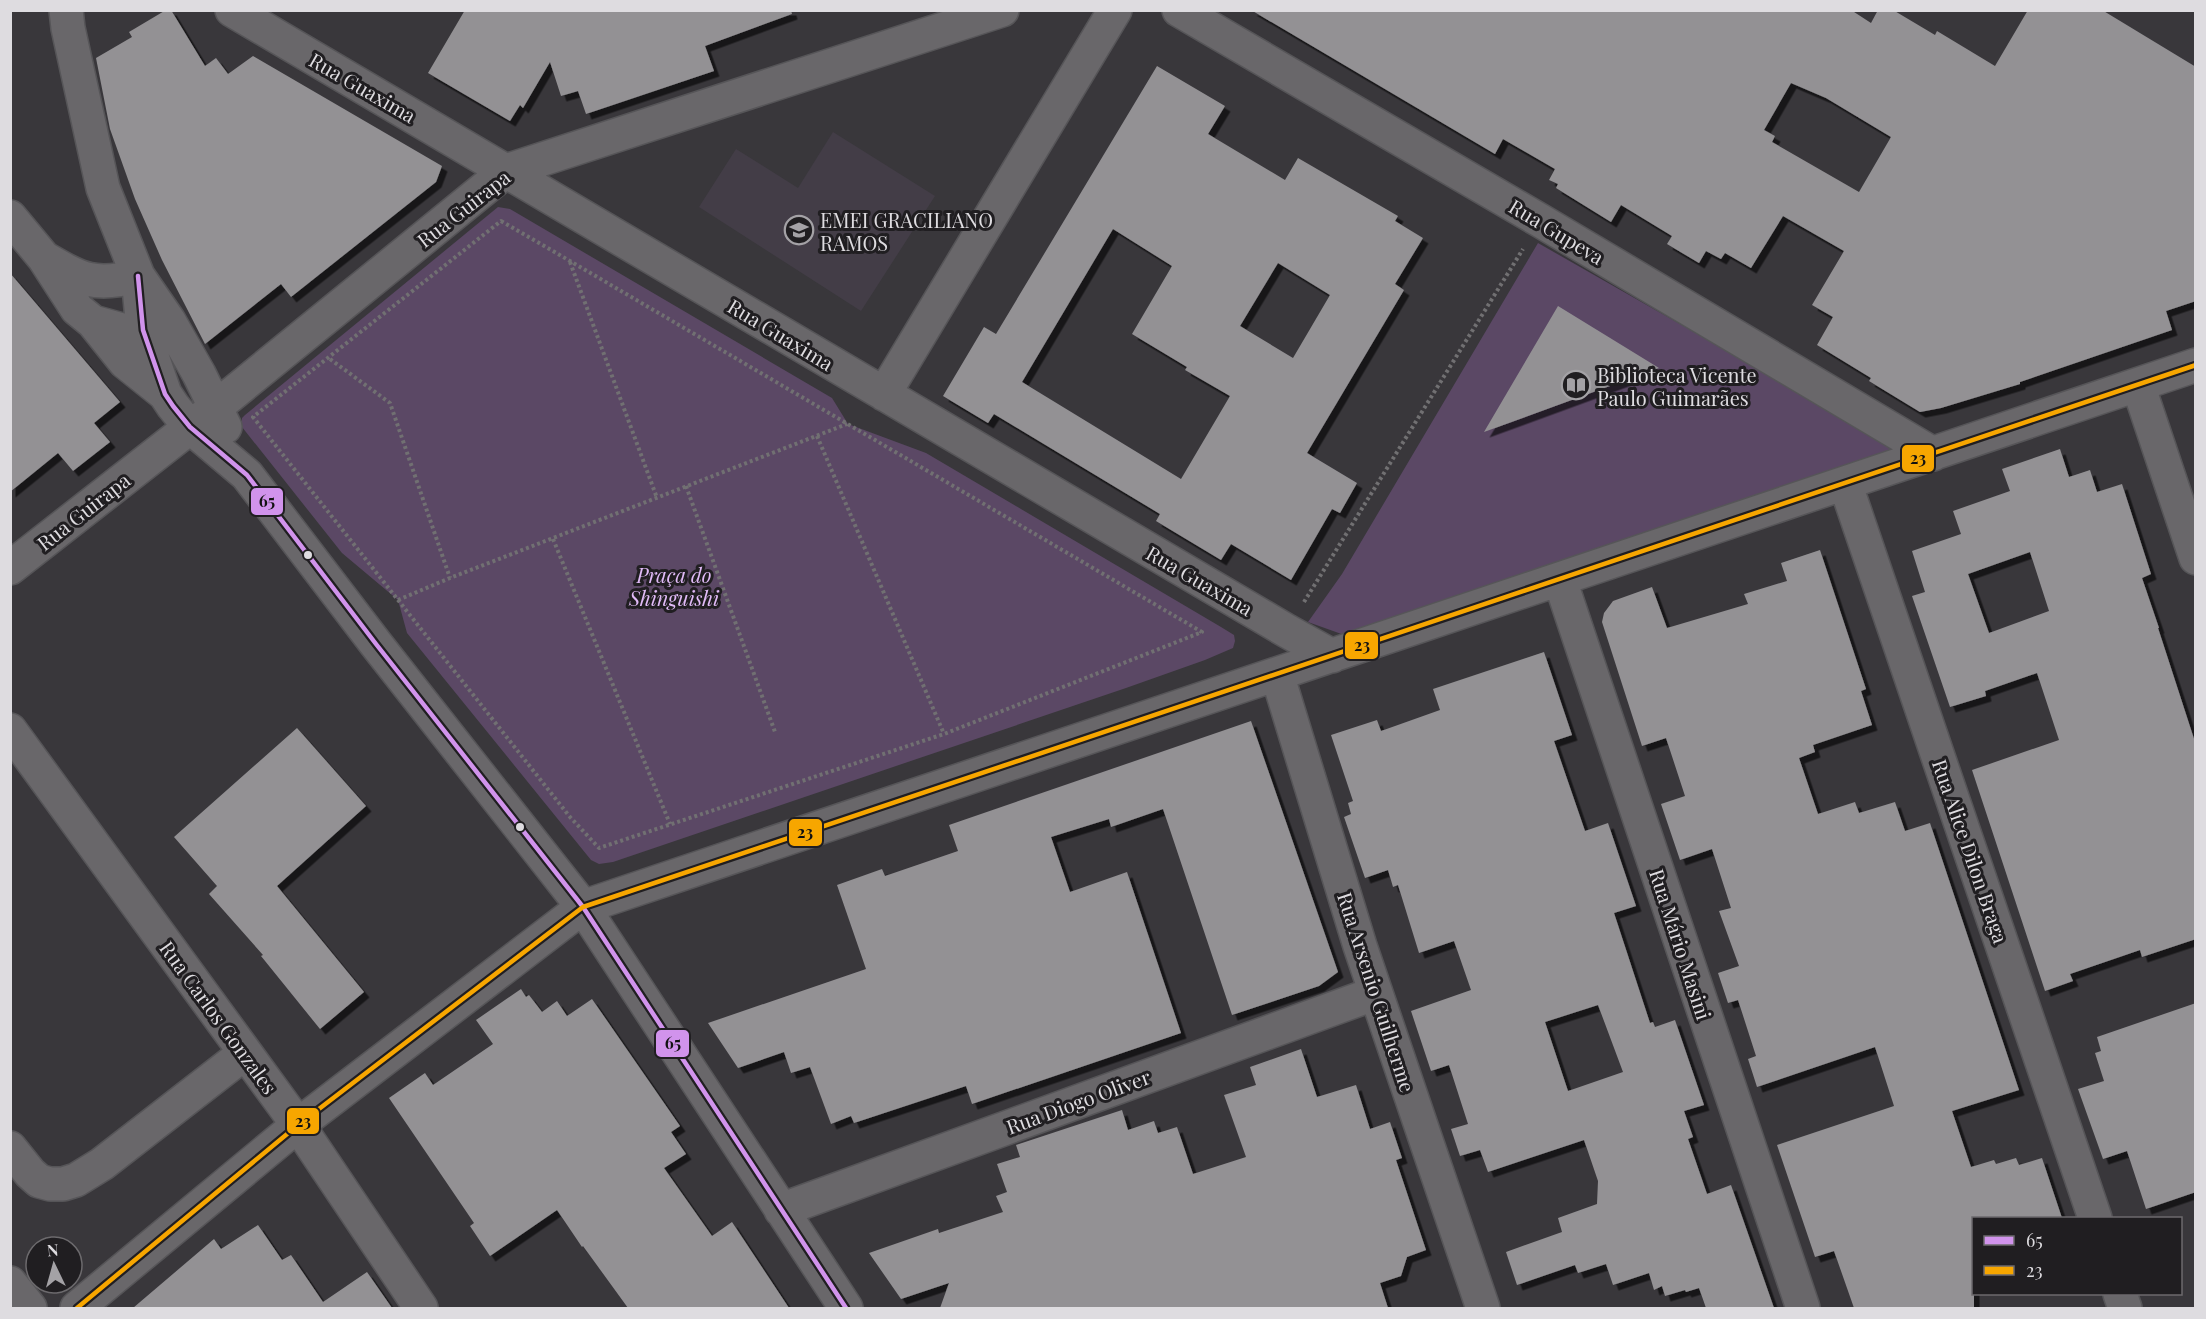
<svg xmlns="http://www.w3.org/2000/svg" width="2206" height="1319" font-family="'Playfair Display',serif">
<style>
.built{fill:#433d47}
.green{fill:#5b4865}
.building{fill:#939194;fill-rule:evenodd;filter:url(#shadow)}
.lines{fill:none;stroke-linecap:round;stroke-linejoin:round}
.minor-casing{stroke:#565558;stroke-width:36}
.path{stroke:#717072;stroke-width:4;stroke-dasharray:3 3;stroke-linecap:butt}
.minor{stroke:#69676a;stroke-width:33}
.bus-1-casing{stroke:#201e21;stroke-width:9}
.bus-2-casing{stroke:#201e21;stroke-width:9}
.bus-1{stroke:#d193ec;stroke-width:4.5}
.bus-2{stroke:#f7a600;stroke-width:4.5}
.bus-dot{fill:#dedce0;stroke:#201e21;stroke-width:2}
.labels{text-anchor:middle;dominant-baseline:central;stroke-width:6;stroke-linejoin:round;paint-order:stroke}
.street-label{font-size:20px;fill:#dedce0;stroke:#201e21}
.poi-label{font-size:20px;fill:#dedce0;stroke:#201e21;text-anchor:start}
.park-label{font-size:20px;font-style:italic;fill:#e1bbf8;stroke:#201e21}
.line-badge{stroke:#201e21;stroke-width:2}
.pale-badge-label{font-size:16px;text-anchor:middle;font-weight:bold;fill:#111}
</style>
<defs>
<filter id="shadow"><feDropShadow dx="5.5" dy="5.5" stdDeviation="0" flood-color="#0009"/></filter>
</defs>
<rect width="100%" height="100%" fill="#39373b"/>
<path class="built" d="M 833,132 L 935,196 L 861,311 L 699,207 L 736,149 L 798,188 Z"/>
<path class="green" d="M 498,207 L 510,209 L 832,398 L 848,424 L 926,453 L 1221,627 L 1234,635 L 1235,641 L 1233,648 L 1205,660 L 1126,688 L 613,862 L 599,864 L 591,860 L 407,633 L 398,600 L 342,553 L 242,427 L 242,418 L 245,415 Z
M 1538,243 L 1899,449 L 1347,636 L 1308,622 L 1342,574 Z"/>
<path class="building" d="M 166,10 L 171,10 L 205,66 L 216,58 L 228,74 L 253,56 L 442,166 L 436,182 L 291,297 L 281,284 L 205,344 L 162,260 L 135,199 L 110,129 L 96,58 L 132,37 L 129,32 Z
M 465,10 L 791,10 L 792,14 L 705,46 L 714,71 L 586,114 L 578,91 L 561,96 L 550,62 L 523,108 L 520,105 L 510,121 L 428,73 Z
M 1251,10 L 1851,10 L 1871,23 L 1878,10 L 1893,10 L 1935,35 L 1937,31 L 1995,66 L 2028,10 L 2102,10 L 2196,67 L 2196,301 L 2166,311 L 2172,330 L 2020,382 L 2020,384 L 1941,408 L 1920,412 L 1869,381 L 1871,378 L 1817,345 L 1833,317 L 1812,305 L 1844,251 L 1783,216 L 1751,268 L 1725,253 L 1721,259 L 1706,251 L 1699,263 L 1667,244 L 1672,236 L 1621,205 L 1611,222 L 1556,188 L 1558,184 L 1549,180 L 1555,169 L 1503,139 L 1495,154 ZM 1791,83 L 1826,98 L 1891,137 L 1859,192 L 1772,142 L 1775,136 L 1764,130 Z
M 1157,66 L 1225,106 L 1208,134 L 1285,180 L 1298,158 L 1398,216 L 1395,221 L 1423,238 L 1395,284 L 1404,290 L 1307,453 L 1357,483 L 1340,513 L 1332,509 L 1291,580 L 1231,544 L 1221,560 L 1156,521 L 1160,514 L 994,414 L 988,423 L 943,396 L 984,327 L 996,334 ZM 1113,229 L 1172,266 L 1132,334 L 1187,367 L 1185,370 L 1230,396 L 1181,479 L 1022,382 ZM 1278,263 L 1330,295 L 1293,358 L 1240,326 Z
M 10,273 L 120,402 L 94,423 L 110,442 L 73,471 L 58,453 L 10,492 Z
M 1558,306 L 1659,368 L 1484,432 Z
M 2060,449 L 2069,477 L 2090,470 L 2097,492 L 2122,484 L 2151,574 L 2142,578 L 2159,628 L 2158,628 L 2196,745 L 2196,939 L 2142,957 L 2140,950 L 2070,974 L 2073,981 L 2045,991 L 1972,770 L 2059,740 L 2037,673 L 1985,691 L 1986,696 L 1950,707 L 1912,596 L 1925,592 L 1912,551 L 1961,534 L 1953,511 L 2010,491 L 2002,469 ZM 2030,552 L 2049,611 L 1989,633 L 1968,574 Z
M 1820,550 L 1866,689 L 1861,691 L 1872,725 L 1813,745 L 1815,752 L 1799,758 L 1818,814 L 1855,802 L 1859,813 L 1895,802 L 1905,831 L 1930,823 L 2019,1090 L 1952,1111 L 1971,1167 L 1994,1160 L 1996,1164 L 2016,1158 L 2019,1165 L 2042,1158 L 2062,1218 L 1974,1218 L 1974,1308 L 1854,1308 L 1834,1251 L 1815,1257 L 1777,1145 L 1894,1106 L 1875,1047 L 1757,1087 L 1748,1059 L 1756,1056 L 1738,1000 L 1728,1003 L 1718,973 L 1739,966 L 1719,911 L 1731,908 L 1712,849 L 1680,860 L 1661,804 L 1685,796 L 1666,738 L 1642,746 L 1602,622 L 1604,613 L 1613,601 L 1652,587 L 1667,628 L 1748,604 L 1744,594 L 1787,581 L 1781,563 Z
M 1544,652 L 1572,735 L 1554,741 L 1585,831 L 1608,823 L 1636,906 L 1614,913 L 1650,1023 L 1653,1022 L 1655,1027 L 1675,1020 L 1704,1105 L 1684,1111 L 1693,1137 L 1688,1139 L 1707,1194 L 1731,1185 L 1774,1308 L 1706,1308 L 1699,1288 L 1686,1292 L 1685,1290 L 1665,1296 L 1662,1286 L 1654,1290 L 1649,1273 L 1613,1285 L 1606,1264 L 1578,1273 L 1575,1265 L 1517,1285 L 1506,1252 L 1562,1232 L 1558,1218 L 1597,1204 L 1598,1181 L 1584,1140 L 1488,1172 L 1480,1150 L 1460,1156 L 1451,1129 L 1468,1124 L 1449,1065 L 1431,1071 L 1411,1011 L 1471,990 L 1454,941 L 1419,953 L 1398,885 L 1393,887 L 1388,870 L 1365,878 L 1344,817 L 1351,814 L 1348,803 L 1353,801 L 1331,735 L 1377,720 L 1381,731 L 1440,710 L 1433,689 ZM 1598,1005 L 1623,1072 L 1568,1091 L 1545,1022 Z
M 1251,721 L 1338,972 L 1319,986 L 1232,1015 L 1163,809 L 1111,827 L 1109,819 L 1051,837 L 1070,892 L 1127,872 L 1181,1033 L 972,1104 L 966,1086 L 854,1123 L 851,1116 L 831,1124 L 810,1067 L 791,1073 L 784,1052 L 738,1068 L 708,1023 L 866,969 L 837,885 L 882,869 L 885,876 L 958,851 L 949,825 Z
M 297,728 L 366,806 L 277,886 L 364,992 L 320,1029 L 261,956 L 263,955 L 209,894 L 217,886 L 174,837 Z
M 521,989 L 526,997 L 529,995 L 542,1012 L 557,1001 L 567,1016 L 592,999 L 680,1126 L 671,1132 L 686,1154 L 664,1168 L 712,1236 L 732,1222 L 789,1308 L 628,1308 L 583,1246 L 582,1247 L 557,1210 L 490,1256 L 470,1226 L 474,1223 L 389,1098 L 425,1073 L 433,1085 L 493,1044 L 476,1020 Z
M 2196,1003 L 2196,1192 L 2146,1209 L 2127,1151 L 2103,1159 L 2078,1089 L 2104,1081 L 2095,1053 L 2101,1051 L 2097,1037 Z
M 1301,1049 L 1317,1097 L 1356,1085 L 1370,1129 L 1390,1122 L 1402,1158 L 1396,1160 L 1426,1250 L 1407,1257 L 1401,1276 L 1380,1283 L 1388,1308 L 940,1308 L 949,1283 L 901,1299 L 869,1253 L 938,1229 L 939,1233 L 1003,1212 L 996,1196 L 1007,1192 L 997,1164 L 1020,1157 L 1016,1145 L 1122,1110 L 1128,1130 L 1154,1121 L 1158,1133 L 1177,1127 L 1193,1174 L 1246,1157 L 1224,1095 L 1256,1085 L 1250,1067 Z
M 258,1225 L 282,1260 L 291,1255 L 323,1302 L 367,1272 L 392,1308 L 133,1308 L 214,1239 L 221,1249 Z"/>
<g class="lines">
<g class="minor-casing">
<path id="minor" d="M 66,10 L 68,28 L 103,188 L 138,276 L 169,321 L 199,374 L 225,427
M 232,10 L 1287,631 L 1332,656
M 1179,10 L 1541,221 L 1933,454
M 10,217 L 44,258 L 77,309 L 93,322 L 122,330 L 143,330 L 161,324
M 44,258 C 82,280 94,287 138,276
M 138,276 L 143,330 L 165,394 L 173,406 L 190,427 L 247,475 L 376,644 L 583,907 L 846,1308
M 93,322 L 125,362 L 165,394
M 2138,385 L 2196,558
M 884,394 L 1115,10
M 1845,483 L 2095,1218
M 10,568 L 216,407 L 506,171 L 1002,10
M 1560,580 L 1803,1308
M 1277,674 L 1360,946 L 1483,1308
M 10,730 L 298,1125 L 421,1308
M 10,1148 L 30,1173 L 39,1181 L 50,1184 L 63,1184 L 76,1180 L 102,1164 L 245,1053
M 781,1210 L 1376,993
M 10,1283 L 30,1308
M 2120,1294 L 2125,1308
M 77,1308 L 298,1125 L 583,907 L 2196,365"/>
</g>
<path class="path" d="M 501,221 L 570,261 L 1202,632 L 944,734 L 599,848 L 570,817 L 253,417 Z
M 570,262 L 657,498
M 330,359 L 390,403 L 450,578
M 817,436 L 944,734
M 686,486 L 775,732
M 553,539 L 670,824
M 398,600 L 450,578 L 847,424
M 1304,602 L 1523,249"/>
<use href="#minor" class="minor"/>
<g class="bus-1-casing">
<path id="bus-1" d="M 138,276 L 143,330 L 165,394 L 173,406 L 190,427 L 247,475 L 376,644 L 583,907 L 846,1308"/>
</g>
<g class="bus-2-casing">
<path id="bus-2" d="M 77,1308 L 298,1125 L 583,907 L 2196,365"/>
</g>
<use href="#bus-1" class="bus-1"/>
<use href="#bus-2" class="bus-2"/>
</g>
<defs>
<g id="school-ring" transform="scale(1.5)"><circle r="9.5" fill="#201e21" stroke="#a4a2a6" stroke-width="1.5"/><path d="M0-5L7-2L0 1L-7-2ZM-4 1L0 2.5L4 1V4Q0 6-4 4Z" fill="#a4a2a6"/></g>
<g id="library-ring" transform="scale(1.5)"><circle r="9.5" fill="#201e21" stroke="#a4a2a6" stroke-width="1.5"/><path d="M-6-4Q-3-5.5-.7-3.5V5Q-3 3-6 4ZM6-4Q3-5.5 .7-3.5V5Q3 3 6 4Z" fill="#a4a2a6"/></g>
</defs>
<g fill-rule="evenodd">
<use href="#school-ring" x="799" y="230"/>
<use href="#library-ring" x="1576" y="385"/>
</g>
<g class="bus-dot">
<circle cx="308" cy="555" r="5"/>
<circle cx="520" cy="827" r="5"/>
</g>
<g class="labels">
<g class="street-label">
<text transform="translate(363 87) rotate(30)">Rua Guaxima</text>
<text transform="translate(463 208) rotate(-38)">Rua Guirapa</text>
<text transform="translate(1557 231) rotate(31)">Rua Gupeva</text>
<text transform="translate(781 334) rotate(31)">Rua Guaxima</text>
<text transform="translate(83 511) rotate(-38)">Rua Guirapa</text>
<text transform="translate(1200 580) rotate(30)">Rua Guaxima</text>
<text transform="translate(1971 851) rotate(71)">Rua Alice Dilon Braga</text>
<text transform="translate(1681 944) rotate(72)">Rua Mário Masini</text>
<text transform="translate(1377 992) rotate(72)">Rua Arsenio Guilherme</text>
<text transform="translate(219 1017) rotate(54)">Rua Carlos Gonzales</text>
<text transform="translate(1078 1101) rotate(-20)">Rua Diogo Oliver</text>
</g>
<g class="poi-label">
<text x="820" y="219">EMEI GRACILIANO<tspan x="820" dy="23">RAMOS</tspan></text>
<text x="1597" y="374">Biblioteca Vicente<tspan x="1597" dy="23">Paulo Guimarães</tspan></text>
</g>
<g class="park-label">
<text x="674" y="574">Praça do<tspan x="674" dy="23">Shinguishi</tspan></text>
</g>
</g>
<g class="line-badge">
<rect x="1901" y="444" width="34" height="29" rx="6" fill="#f7a600"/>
<rect x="250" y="487" width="34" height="29" rx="6" fill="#d193ec"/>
<rect x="1344" y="631" width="35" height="29" rx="6" fill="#f7a600"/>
<rect x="788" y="818" width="35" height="29" rx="6" fill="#f7a600"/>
<rect x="655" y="1029" width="35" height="29" rx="6" fill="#d193ec"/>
<rect x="286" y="1107" width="34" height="28" rx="6" fill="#f7a600"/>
</g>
<g class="pale-badge-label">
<text x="1918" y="464">23</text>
<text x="267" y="507">65</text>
<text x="1362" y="651">23</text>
<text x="805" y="838">23</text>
<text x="673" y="1049">65</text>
<text x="303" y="1127">23</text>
</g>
<rect width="2206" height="1319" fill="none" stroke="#dedce0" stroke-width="24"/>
<rect x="1972" y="1217" width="210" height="78" fill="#201e21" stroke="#6c6a6d" stroke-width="1.5"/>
<rect x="1984" y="1236" width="30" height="9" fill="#d193ec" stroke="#6c6a6d" stroke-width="1.5"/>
<text x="2026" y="1247" font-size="18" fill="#dedce0">65</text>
<rect x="1984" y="1266" width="30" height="9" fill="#f7a600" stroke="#6c6a6d" stroke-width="1.5"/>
<text x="2026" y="1277" font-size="18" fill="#dedce0">23</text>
<g transform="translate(54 1265) rotate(355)"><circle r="28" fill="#201e21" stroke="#6c6a6d" stroke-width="1.5"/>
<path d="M0-4.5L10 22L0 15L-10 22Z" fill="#a4a2a6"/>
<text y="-9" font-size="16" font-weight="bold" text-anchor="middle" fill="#dedce0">N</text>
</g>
</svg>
